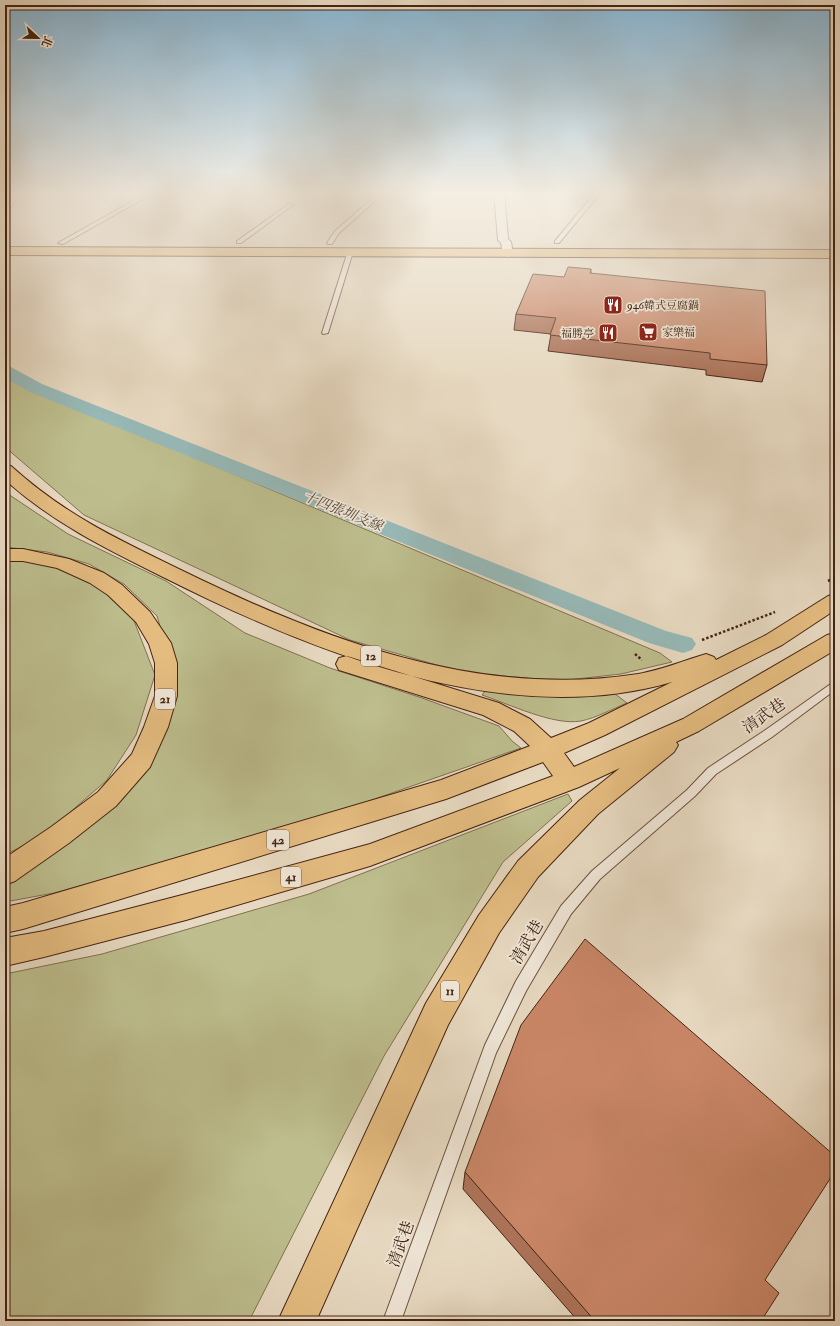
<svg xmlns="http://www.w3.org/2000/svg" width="840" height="1326" font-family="'IM FELL Double Pica','Noto Serif TC',serif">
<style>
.green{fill:#bdbd8d;stroke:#827050}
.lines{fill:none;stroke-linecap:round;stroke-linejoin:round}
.canal{fill:#97b9b7;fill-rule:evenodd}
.lane-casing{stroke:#6e513e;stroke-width:2}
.street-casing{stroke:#6e513e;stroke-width:2}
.primary-casing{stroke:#462412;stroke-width:2}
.highway-casing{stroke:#462412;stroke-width:2}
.path{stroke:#462412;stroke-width:2.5;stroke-dasharray:2.5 2;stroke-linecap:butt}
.lane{fill:#efe6d7;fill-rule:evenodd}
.street{fill:#efe6d7;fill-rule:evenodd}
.primary{fill:#e4bc80;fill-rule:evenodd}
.highway{fill:#e4bc80;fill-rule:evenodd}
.wall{fill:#ad7359;stroke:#462412}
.building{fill:#c98667;stroke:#462412}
.labels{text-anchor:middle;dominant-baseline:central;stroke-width:3.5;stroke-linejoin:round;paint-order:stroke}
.far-poi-label{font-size:11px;fill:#462412;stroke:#efe6d7;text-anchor:start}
.shield{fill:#efe6d7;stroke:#795e4d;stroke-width:1}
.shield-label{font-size:12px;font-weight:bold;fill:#462412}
.water-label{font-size:14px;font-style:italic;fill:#5a493b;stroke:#efe6d7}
.near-street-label{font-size:16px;fill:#462412;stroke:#efe6d7}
</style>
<rect width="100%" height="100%" fill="#e7d9c1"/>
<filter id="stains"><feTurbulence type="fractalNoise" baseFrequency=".005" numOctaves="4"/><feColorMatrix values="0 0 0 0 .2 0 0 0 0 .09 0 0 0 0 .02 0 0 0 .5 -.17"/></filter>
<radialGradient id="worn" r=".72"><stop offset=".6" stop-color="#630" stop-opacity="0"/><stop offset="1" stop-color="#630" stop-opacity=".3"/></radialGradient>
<path class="green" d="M 5,378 L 660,653 L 672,662 L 621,674 L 558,681 L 461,672 L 350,640 L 84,515 L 5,447 Z
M 5,492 L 68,534 L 166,581 L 245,633 L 330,668 L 422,698 L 499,726 L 512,741 L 521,748 L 300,825 L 54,893 L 5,902 L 5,878 L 147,753 L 175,678 L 157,616 L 124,584 L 89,564 L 47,552 L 5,547 Z
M 28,558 L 81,573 L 131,613 L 155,675 L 136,735 L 107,780 L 44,835 L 5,855 L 5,559 Z
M 486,690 L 614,693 L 627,703 C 612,709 596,718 581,721 C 554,726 509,704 482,695 Z
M 568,794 L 572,801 L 503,862 L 384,1056 L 249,1321 L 5,1321 L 5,974 L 102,954 L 309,894 Z"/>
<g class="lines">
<path class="canal" d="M 5,366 L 11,367 L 42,384 L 666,631 L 692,638 L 696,644 L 692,650 L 683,653 L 649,643 L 30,392 L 5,378 Z"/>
<g class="lane-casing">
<path id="lane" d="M 207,192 L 205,194 L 150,195 L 63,244 L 58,243 L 147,193 Z
M 380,192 L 385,192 L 339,233 L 332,244 L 328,244 L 327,243 L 335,231 Z
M 596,192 L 601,192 L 559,243 L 555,243 L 555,241 Z
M 289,204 L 293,205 L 241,243 L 237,243 L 237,241 Z
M 348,251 L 353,252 L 328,333 L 323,334 L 322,333 Z
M 835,681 L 835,690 L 772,737 L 716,774 L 695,796 L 600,879 L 571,914 L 526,991 L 496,1053 L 401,1321 L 383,1321 L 485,1045 L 516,981 L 561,906 L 592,871 L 687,790 L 708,768 L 764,731 Z"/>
</g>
<g class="street-casing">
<path id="street" d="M 11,192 L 20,192 L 8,212 L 5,213 L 5,202 Z
M 494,192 L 504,192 L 508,239 L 511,242 L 513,254 L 508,257 L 503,254 L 501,243 L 498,240 Z"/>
</g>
<g class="primary-casing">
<path id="primary" d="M 5,247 L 835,250 L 835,258 L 5,255 Z"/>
</g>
<g class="highway-casing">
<path id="highway" d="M 5,465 L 11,466 C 65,515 119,540 183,571 C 324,640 479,699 638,674 C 661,670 683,661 706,654 L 714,657 L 716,660 L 766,635 L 828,596 L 835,594 L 835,610 L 782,645 L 605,735 L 564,753 L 574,767 L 683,719 L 827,635 L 835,633 L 835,650 L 699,731 L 676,742 L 678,745 L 674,752 L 598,814 L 538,877 L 499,933 L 448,1025 L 316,1321 L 278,1321 L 426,1003 L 479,915 L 518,861 L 580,800 L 620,768 L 579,787 L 370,866 L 186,920 L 44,957 L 5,966 L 5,938 L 44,931 L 186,894 L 370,844 L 553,776 L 543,762 L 446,799 L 23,929 L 5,933 L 5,907 L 23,903 L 441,780 L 530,746 L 514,731 L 483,715 L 339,670 L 336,664 L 339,658 L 347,656 L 499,703 L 530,719 L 551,738 L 589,723 L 672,682 C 505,731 310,651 163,577 C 109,550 57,525 11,485 L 5,479 Z
M 5,549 L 23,549 L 69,559 L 104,573 L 122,585 L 150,612 L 171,643 L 177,663 L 177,696 L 168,727 L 150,767 L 116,806 L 69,843 L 15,881 L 5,885 L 5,858 L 51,827 L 98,792 L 132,754 L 144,727 L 155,696 L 155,663 L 149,644 L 136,622 L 108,595 L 90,583 L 57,568 L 23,561 L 5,561 Z"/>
</g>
<path class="path" d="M 828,581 L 835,578
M 702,640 L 775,612
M 635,654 L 642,660"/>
<use href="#lane" class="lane"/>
<use href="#street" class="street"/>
<use href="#primary" class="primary"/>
<use href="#highway" class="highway"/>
</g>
<path class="wall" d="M 591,269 L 591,273 L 767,365 L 762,382 L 706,375 L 706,370 L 548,351 L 551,334 L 514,330 L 516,314 Z
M 465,1172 L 765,1280 L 761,1321 L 578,1321 L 463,1189 Z"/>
<path class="building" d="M 568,267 L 591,269 L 590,273 L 765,291 L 767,365 L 710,359 L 710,353 L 550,335 L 556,318 L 516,314 L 533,274 L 564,277 Z
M 585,939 L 835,1156 L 835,1171 L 765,1280 L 779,1293 L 761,1321 L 595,1321 L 465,1172 L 521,1025 Z"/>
<linearGradient id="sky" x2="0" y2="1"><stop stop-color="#87b6d4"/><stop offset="0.51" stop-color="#f4eee3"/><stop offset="1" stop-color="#f4eee3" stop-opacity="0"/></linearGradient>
<rect width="840" height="378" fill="url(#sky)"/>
<defs>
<g id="restaurant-square" transform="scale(1)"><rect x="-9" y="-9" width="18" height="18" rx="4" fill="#8f2418" stroke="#efe6d7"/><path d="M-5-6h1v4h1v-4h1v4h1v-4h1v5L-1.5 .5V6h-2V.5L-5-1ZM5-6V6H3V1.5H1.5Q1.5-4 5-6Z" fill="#fff"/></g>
<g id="supermarket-square" transform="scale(1)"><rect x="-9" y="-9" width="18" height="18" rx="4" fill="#8f2418" stroke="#efe6d7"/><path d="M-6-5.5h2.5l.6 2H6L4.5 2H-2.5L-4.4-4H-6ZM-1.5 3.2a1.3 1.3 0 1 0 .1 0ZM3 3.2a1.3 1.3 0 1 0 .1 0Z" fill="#fff"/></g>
</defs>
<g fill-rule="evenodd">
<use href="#restaurant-square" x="613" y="305"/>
<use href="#supermarket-square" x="648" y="332"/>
<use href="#restaurant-square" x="608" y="333"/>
</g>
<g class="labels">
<g class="far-poi-label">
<text x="627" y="305">946韓式豆腐鍋</text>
<text x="662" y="332">家樂福</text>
<text x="594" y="333" text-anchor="end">福勝亭</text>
</g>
<g class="shield">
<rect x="361" y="646" width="20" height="20" rx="3"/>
<rect x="155" y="689" width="20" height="20" rx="3"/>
<rect x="267" y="830" width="22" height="20" rx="3"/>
<rect x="281" y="867" width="20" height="20" rx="3"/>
<rect x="441" y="981" width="18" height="20" rx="3"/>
</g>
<g class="shield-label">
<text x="371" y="656">12</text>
<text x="165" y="699">21</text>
<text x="278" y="840">42</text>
<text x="291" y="877">41</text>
<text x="450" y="991">11</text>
</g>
<g class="water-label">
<text transform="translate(343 511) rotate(22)">十四張圳支線</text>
</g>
<g class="near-street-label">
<text transform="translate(764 716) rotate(-35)">清武巷</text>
<text transform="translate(527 942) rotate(-59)">清武巷</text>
<text transform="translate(401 1244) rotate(-70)">清武巷</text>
</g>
</g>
<rect width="840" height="1326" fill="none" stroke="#e7d9c1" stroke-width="20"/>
<rect x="6" y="6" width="828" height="1314" fill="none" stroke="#462412" stroke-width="2"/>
<rect x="10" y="10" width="820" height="1306" fill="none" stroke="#462412"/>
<g transform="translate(38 38) rotate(112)" stroke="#efe6d7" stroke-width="3" paint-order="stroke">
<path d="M0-3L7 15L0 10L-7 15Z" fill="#462412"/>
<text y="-6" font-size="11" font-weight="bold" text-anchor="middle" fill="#462412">北</text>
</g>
<rect width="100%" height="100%" filter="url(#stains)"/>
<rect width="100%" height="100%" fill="url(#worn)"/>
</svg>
